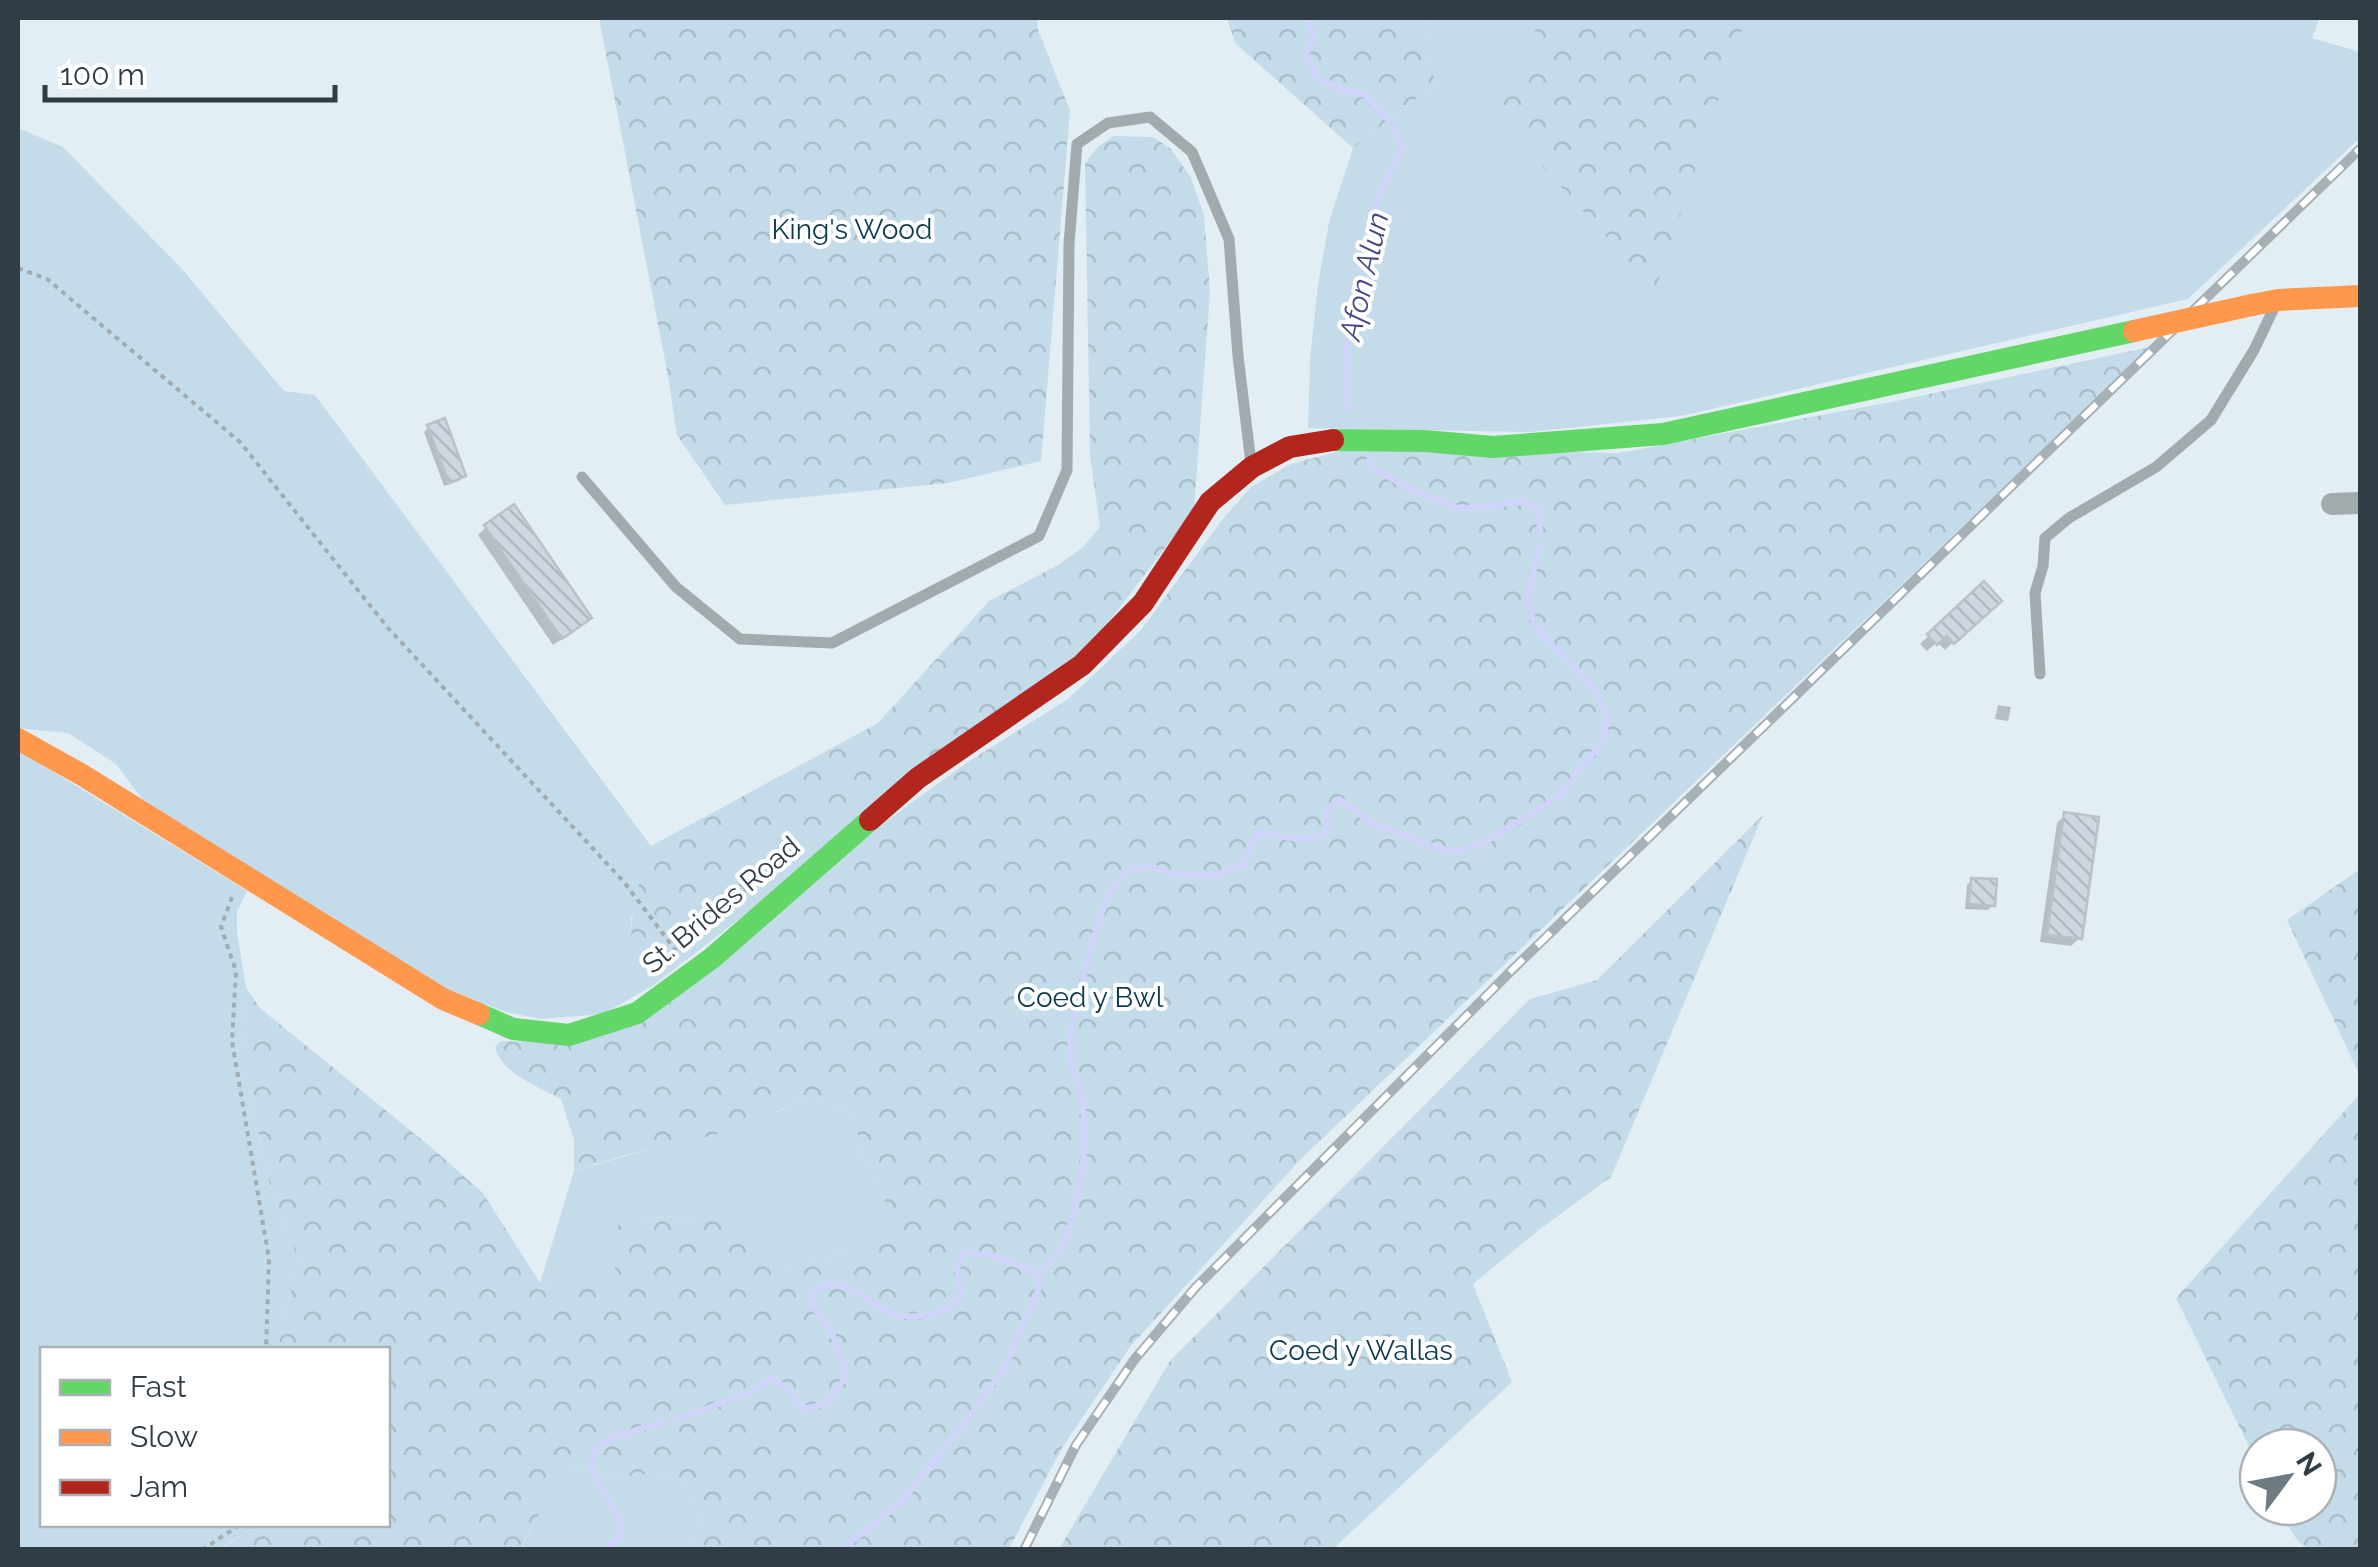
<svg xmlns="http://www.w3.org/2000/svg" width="2378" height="1567" font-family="Raleway,sans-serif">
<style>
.green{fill:#c4dcea}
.forest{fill:url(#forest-crowns)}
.shadow{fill:#0003}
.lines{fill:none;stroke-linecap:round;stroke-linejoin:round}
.stream{stroke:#d0d4fa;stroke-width:6}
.building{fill:url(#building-back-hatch);stroke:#b9c1c9;stroke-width:2.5}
.path{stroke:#a2acaf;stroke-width:4;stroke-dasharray:5 5;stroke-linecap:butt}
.lane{stroke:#a1abad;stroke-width:11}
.street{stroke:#a1abad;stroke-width:22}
.fast{stroke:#63d668;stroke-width:22}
.slow{stroke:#ff974d;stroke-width:22}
.jam{stroke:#b3261e;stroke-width:22}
.rail-casing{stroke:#a7b0b4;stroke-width:10}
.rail{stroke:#fff;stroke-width:6;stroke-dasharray:19;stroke-linecap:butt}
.slow-bridge{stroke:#ff974d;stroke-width:22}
.labels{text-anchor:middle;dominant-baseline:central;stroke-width:8;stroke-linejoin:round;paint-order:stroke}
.park-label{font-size:28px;fill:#0c3b50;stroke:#fff}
.street-label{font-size:28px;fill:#303d45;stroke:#fff}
.water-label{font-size:30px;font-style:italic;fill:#4a4785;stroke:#fff}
</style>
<defs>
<pattern id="forest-crowns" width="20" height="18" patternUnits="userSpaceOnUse" patternTransform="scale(2.5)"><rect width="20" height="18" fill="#c4dcea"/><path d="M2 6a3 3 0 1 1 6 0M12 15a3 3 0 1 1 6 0" fill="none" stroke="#a9beca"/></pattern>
<pattern id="building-back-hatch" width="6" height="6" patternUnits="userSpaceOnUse" patternTransform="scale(2.5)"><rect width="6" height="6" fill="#cdd7e0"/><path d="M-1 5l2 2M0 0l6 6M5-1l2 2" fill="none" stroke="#b0b9c2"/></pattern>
</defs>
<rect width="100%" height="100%" fill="#e3eef4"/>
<path class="green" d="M 1424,18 L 2320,18 L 2312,38 L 2360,52 L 2360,138 L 2188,299 L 1681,416 L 1530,432 L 1308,428 L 1310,360 L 1318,285 L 1329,222 L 1353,148 L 1435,84 Z
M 18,128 L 63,147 L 182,269 L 284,391 L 315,395 L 651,846 L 631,919 L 632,940 L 654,985 L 603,1014 L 542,1019 L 505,1012 L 424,979 L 142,799 L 116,764 L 68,733 L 24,729 L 18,726 Z
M 18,750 L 247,891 L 237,911 L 237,931 L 246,988 L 245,1067 L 268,1179 L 298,1260 L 280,1340 L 280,1349 L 42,1350 L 42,1524 L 257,1525 L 220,1549 L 18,1549 Z
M 797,1099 L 822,1102 L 852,1109 L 857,1123 L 859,1153 L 877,1177 L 885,1199 L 877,1241 L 847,1253 L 768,1269 L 717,1218 L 620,1217 L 613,1287 L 540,1283 L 574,1171 L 780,1111 Z
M 567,1463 L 617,1477 L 651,1474 L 679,1480 C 690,1494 701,1507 697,1525 C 696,1535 691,1540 691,1549 L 520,1550 Z"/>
<path class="forest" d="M 599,18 L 1038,18 L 1037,27 L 1070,111 L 1041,461 L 948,483 L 725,505 L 677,435 L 668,376 Z
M 1227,18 L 1424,18 L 1435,84 L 1353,148 L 1235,43 Z
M 1541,18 L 1746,18 L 1655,291 L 1495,114 Z
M 1113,136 L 1153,137 L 1171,149 L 1191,178 L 1204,215 L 1210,292 L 1194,510 L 1088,649 L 654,985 C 648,977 639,968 635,959 C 624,928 640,875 651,846 L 878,723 L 989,601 L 1058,565 L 1083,547 L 1100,527 L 1090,455 L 1085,163 L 1098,147 Z
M 2150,347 L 1299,1161 L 1130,1347 L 1062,1448 L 1009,1549 L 691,1549 C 691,1540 696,1535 697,1525 C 701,1507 690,1494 679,1480 L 651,1474 L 617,1477 L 568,1463 L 520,1549 L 220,1550 L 257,1525 L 388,1524 L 388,1350 L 280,1349 L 280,1340 L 298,1260 L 268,1179 L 245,1067 L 246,988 L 260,1008 L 432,1148 L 483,1193 L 540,1283 L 613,1286 L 619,1217 L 717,1218 L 768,1269 L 847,1253 L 877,1240 L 885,1199 L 877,1177 L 859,1153 L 857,1123 L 852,1109 L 822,1102 L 797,1099 C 749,1134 690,1139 634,1153 C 614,1158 594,1165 574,1171 L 574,1140 L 561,1099 C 538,1087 501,1073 495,1047 L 501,1041 L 580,1043 L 965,764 L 1068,699 L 1141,630 L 1225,516 L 1251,487 L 1291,464 L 1347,449 L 1619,453 L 1896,401 Z
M 1763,815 L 1611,1177 L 1540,1229 L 1473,1284 L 1512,1382 L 1333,1549 L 1059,1549 L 1170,1361 L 1530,999 L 1597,980 Z
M 2360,869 L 2360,1076 L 2287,920 Z
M 2360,1094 L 2360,1549 C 2305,1550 2304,1560 2279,1507 L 2318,1507 L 2318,1447 L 2258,1447 L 2258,1465 L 2176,1298 Z"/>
<path class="shadow" d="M 429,427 L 464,476 L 459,481 L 444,486 L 424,432 Z
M 486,527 L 580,626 L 553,645 L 478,535 Z
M 1984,584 L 1998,600 L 1945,650 L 1937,642 L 1927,651 L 1920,644 Z
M 1998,705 L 2011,707 L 2008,721 L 1995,719 Z
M 2065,815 L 2080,938 L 2071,946 L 2040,942 L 2057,823 Z
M 1972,880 L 1993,905 L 1988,910 L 1965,909 L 1967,885 Z"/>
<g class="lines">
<path class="stream" d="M 1305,18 L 1309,20 L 1313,38 L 1306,56 L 1317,77 L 1339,89 L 1365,95 L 1394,126 L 1402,148 L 1378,196 L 1370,230 L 1368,271 L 1362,306 L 1346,349 L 1349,410
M 1369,460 L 1375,470 L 1419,493 L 1460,509 L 1521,502 L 1539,509 L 1540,535
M 677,1419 L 752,1392 L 772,1378 L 792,1393 L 803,1409 L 826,1404 L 845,1378 C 840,1346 832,1328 810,1304 L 811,1291 C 818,1289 826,1284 833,1285 C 870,1289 880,1324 928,1315 C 945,1311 951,1310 961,1296 L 957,1268 L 964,1252 L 993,1256 L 1038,1273 L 1061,1251 L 1074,1214 L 1083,1166 L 1085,1124 L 1079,1083 L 1071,1066 L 1070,1033 L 1092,943 L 1107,897 L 1127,871 L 1149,866 L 1172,873 L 1212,876 L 1244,865 L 1252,843 L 1260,832 C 1285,836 1303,846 1326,832 L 1327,810 L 1339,799 L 1373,824 L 1435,847 L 1456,852 L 1482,844 L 1562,794 L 1583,764 L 1605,741 L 1606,713 L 1593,687 L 1536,628 L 1527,602 L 1539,545
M 606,1550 L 618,1539 L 619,1519 L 590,1467 L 596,1448 L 617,1436 L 664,1422
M 841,1550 L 900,1503 L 967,1420 L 1005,1367 L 1038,1290 L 1038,1273"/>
</g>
<path class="building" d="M 445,418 L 466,476 L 449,483 L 427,425 Z
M 514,504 L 592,618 L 562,639 L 484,525 Z
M 1984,581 L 2002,601 L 1954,644 L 1947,636 L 1937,645 L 1927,634 Z
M 2064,812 L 2099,817 L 2082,939 L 2047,935 Z
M 1971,878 L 1997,879 L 1995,906 L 1969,904 Z"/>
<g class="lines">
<path class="path" d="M 18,268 L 47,279 L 240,442 L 388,628 L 624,882 L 676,951
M 232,897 L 221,927 L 236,971 L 232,1041 L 269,1259 L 266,1350
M 18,1549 L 19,1550
M 202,1550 L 241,1524"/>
<path class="lane" d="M 582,477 L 676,587 L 740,639 L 832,643 L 1039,536 L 1067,470 L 1069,244 L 1077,144 L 1108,123 L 1150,117 L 1192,152 L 1229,239 L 1238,356 L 1251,463
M 2040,674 L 2035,593 L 2043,566 L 2045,538 L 2069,518 L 2156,467 L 2211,420 L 2254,350 L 2274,308"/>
<path class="street" d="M 2332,504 L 2360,503"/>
<path class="fast" d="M 1333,440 L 1425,441 L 1493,447 L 1663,434 L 2134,331
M 479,1014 L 513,1029 L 569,1035 L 637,1013 L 712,958 L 870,820"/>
<path class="slow" d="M 2252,305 L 2278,300 L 2360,296
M 18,739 L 84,776 L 443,999 L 479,1014"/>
<path class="jam" d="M 870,820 L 918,778 L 1082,665 L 1143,603 L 1210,502 L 1252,467 L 1290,447 L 1333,440"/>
<g class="rail-casing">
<path id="rail" d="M 1024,1550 L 1076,1445 L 1134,1360 L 1195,1288 L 1512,970 L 2360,149"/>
</g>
<use href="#rail" class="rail"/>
<path class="slow-bridge" d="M 2134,331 L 2252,305"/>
</g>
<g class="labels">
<g class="park-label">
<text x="852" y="229">King's Wood</text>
<text x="1090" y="997">Coed y Bwl</text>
<text x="1361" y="1350">Coed y Wallas</text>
</g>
<g class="street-label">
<text transform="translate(721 905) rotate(-40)">St. Brides Road</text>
</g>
<g class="water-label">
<text transform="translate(1364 276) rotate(-77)">Afon Alun</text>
</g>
</g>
<rect width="2378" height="1567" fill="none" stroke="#303d45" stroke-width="40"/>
<rect x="40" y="1347" width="350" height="180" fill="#ffffff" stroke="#acb1b5" stroke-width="2.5"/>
<rect x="60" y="1380" width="50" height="15" fill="#63d668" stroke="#acb1b5" stroke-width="2.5"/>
<text x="130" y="1397" font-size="30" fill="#303d45">Fast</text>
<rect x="60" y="1430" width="50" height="15" fill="#ff974d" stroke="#acb1b5" stroke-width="2.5"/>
<text x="130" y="1447" font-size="30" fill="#303d45">Slow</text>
<rect x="60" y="1480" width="50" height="15" fill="#b3261e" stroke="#acb1b5" stroke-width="2.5"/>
<text x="130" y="1497" font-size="30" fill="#303d45">Jam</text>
<g transform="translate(2288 1477) rotate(58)"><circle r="48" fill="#ffffff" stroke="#acb1b5" stroke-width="2.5"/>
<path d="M0-8L18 38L0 25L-18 38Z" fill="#6f7b82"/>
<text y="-15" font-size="28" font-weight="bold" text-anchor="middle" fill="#303d45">N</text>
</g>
<path d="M45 85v15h290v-15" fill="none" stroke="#303d45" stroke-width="5"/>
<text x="60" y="85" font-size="30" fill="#303d45" stroke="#ffffff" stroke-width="8" paint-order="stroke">100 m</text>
</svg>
